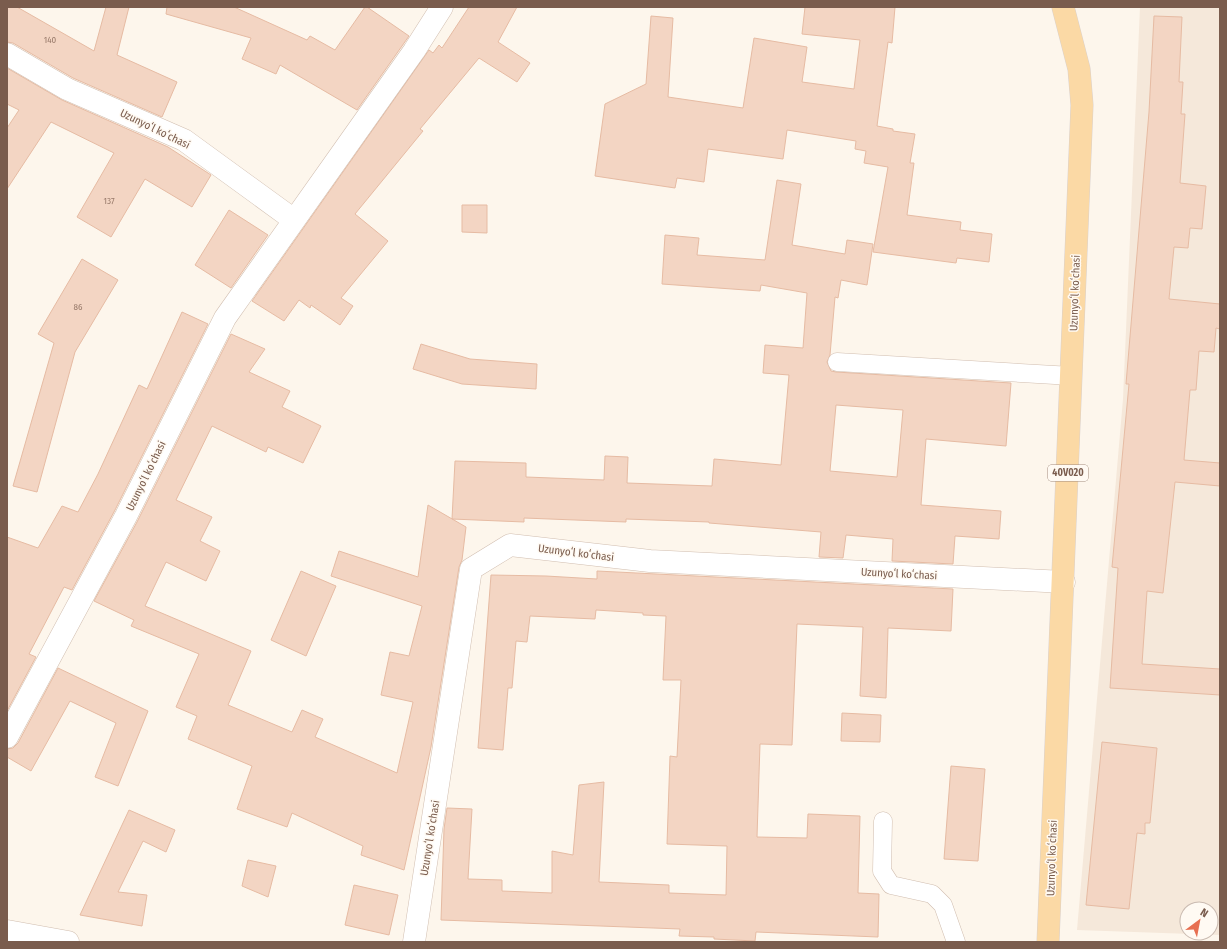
<svg xmlns="http://www.w3.org/2000/svg" width="1227" height="949" font-family="'Fira Sans Condensed',sans-serif">
<style>
.residential{fill:#f5e8da;fill-rule:evenodd}
.building{fill:#f3d5c3;stroke:#e6bba3;fill-rule:evenodd}
.lines{fill:none;stroke-linecap:round;stroke-linejoin:round}
.service-casing{stroke:#d1beb0;stroke-width:19}
.minor-casing{stroke:#d1beb0;stroke-width:23}
.primary-casing{stroke:#dad1cd;stroke-width:23}
.service{stroke:#fff;stroke-width:18}
.minor{stroke:#fff;stroke-width:22}
.primary{stroke:#fbd9a5;stroke-width:22}
.labels{text-anchor:middle;dominant-baseline:central;stroke-width:3;stroke-linejoin:round;paint-order:stroke}
.number-label{font-size:9px;fill:#987a6a}
.shield{fill:#fffaf3;stroke:#a28b7f;stroke-width:1}
.shield-label{font-size:10px;font-weight:bold;fill:#7a5c4d}
.street-label{font-size:11px;fill:#7a5c4d;stroke:#fffaf3}
</style>
<rect width="100%" height="100%" fill="#fdf6ec"/>
<path class="residential" d="M 1140,7 L 1220,7 L 1220,935 L 1077,930 L 1123,399 ZM 1187,909 L 1211,909 L 1211,933 L 1187,933 Z"/>
<path class="building" d="M 7,7 L 17,7 L 94,51 L 106,7 L 129,7 L 117,55 L 177,82 L 162,117 L 73,78 L 13,43 L 7,42 Z
M 167,7 L 234,7 L 307,40 L 310,36 L 335,50 L 365,7 L 367,7 L 409,36 L 357,110 L 280,65 L 276,74 L 242,59 L 251,38 L 166,14 Z
M 469,7 L 517,7 L 498,42 L 530,63 L 517,82 L 479,58 L 420,129 L 423,131 L 355,214 L 388,241 L 341,298 L 353,306 L 340,325 L 311,305 L 310,308 L 299,300 L 284,321 L 252,301 L 429,50 L 433,53 L 439,45 L 442,48 Z
M 805,7 L 895,7 L 892,43 L 888,42 L 877,126 L 893,129 L 893,131 L 915,134 L 910,163 L 914,163 L 907,215 L 961,222 L 960,230 L 992,234 L 989,262 L 957,258 L 956,263 L 873,252 L 888,167 L 864,163 L 866,151 L 855,149 L 856,141 L 787,130 L 783,159 L 708,149 L 704,182 L 677,178 L 675,188 L 595,176 L 605,104 L 646,84 L 651,16 L 673,18 L 668,97 L 743,108 L 754,38 L 807,47 L 802,82 L 854,89 L 860,40 L 802,34 Z
M 1154,16 L 1182,17 L 1179,82 L 1183,82 L 1181,114 L 1185,114 L 1180,183 L 1206,186 L 1202,229 L 1190,228 L 1188,248 L 1174,247 L 1169,299 L 1220,304 L 1220,329 L 1216,328 L 1214,352 L 1199,351 L 1196,390 L 1190,390 L 1184,460 L 1220,463 L 1220,486 L 1175,482 L 1163,593 L 1147,591 L 1142,664 L 1220,669 L 1220,695 L 1110,688 L 1118,568 L 1112,567 L 1129,384 L 1126,384 L 1149,112 Z
M 7,68 L 62,100 L 168,147 L 211,175 L 192,207 L 145,179 L 111,237 L 77,217 L 114,153 L 51,122 L 7,189 L 7,128 L 19,110 L 7,104 Z
M 777,180 L 801,184 L 792,245 L 845,254 L 847,240 L 873,244 L 867,285 L 841,280 L 838,298 L 835,297 L 830,355 L 827,362 L 831,371 L 836,372 L 1011,383 L 1006,446 L 926,439 L 921,505 L 1001,511 L 999,539 L 955,536 L 953,564 L 892,561 L 893,539 L 846,535 L 843,558 L 819,557 L 821,532 L 709,523 L 709,522 L 626,519 L 626,522 L 524,518 L 524,522 L 452,519 L 455,461 L 526,463 L 526,477 L 604,480 L 605,456 L 628,457 L 627,483 L 712,486 L 714,459 L 781,465 L 789,375 L 763,373 L 765,345 L 803,348 L 807,293 L 761,285 L 760,291 L 662,284 L 665,235 L 699,238 L 697,255 L 765,260 ZM 836,405 L 903,410 L 897,477 L 830,471 Z
M 462,205 L 487,205 L 487,233 L 462,232 Z
M 229,210 L 268,235 L 231,288 L 195,265 Z
M 82,259 L 118,280 L 75,352 L 37,492 L 13,486 L 54,343 L 38,334 Z
M 182,312 L 208,324 L 115,510 L 72,590 L 64,587 L 29,654 L 36,657 L 7,711 L 7,537 L 38,548 L 62,506 L 78,512 L 98,474 L 139,385 L 147,389 Z
M 231,334 L 265,349 L 249,372 L 290,391 L 282,407 L 321,426 L 303,463 L 268,447 L 266,452 L 212,426 L 176,500 L 212,517 L 200,541 L 220,551 L 206,581 L 166,562 L 145,606 L 251,651 L 228,705 L 292,732 L 302,710 L 323,719 L 315,737 L 397,773 L 413,702 L 381,695 L 390,652 L 409,656 L 422,606 L 331,576 L 339,551 L 418,577 L 428,505 L 466,527 L 462,560 L 459,567 L 431,747 L 404,870 L 361,855 L 363,846 L 292,813 L 287,827 L 237,809 L 252,766 L 188,739 L 197,716 L 176,707 L 199,654 L 131,626 L 134,620 L 94,601 L 137,522 Z
M 421,344 L 470,359 L 537,364 L 536,389 L 462,384 L 413,369 Z
M 301,571 L 336,586 L 306,656 L 271,640 Z
M 597,571 L 953,589 L 951,631 L 888,628 L 886,698 L 860,696 L 863,627 L 797,624 L 792,745 L 760,744 L 757,837 L 807,838 L 808,814 L 860,816 L 858,893 L 879,894 L 878,937 L 756,932 L 755,941 L 714,939 L 714,937 L 679,936 L 680,929 L 441,920 L 444,829 L 447,808 L 472,809 L 468,879 L 502,880 L 502,891 L 552,893 L 552,851 L 573,855 L 579,785 L 604,782 L 599,882 L 669,885 L 669,893 L 726,895 L 727,846 L 667,844 L 670,756 L 677,757 L 681,680 L 663,680 L 666,616 L 643,615 L 643,613 L 596,610 L 595,619 L 530,616 L 527,642 L 516,641 L 512,688 L 508,688 L 503,750 L 478,748 L 491,575 L 546,576 L 597,579 Z
M 58,668 L 148,711 L 118,786 L 95,777 L 116,723 L 70,701 L 31,771 L 7,757 L 7,749 L 13,748 L 18,743 Z
M 842,713 L 881,715 L 880,742 L 841,741 Z
M 1102,742 L 1157,748 L 1150,823 L 1145,823 L 1145,834 L 1137,833 L 1129,909 L 1086,905 Z
M 951,766 L 985,769 L 978,861 L 944,859 Z
M 129,810 L 175,830 L 166,852 L 143,841 L 118,892 L 147,895 L 142,926 L 80,915 Z
M 248,860 L 276,866 L 268,897 L 242,886 Z
M 354,885 L 398,895 L 389,935 L 345,925 Z"/>
<g class="lines">
<g class="service-casing">
<path id="service" d="M 837,362 L 1072,376
M 883,821 L 882,871 L 891,885 L 932,894 L 943,905 L 956,942"/>
</g>
<g class="minor-casing">
<path id="minor" d="M 7,54 L 67,89 L 184,140 L 294,220
M 7,737 L 126,516 L 225,318 L 414,51 L 442,7
M 7,931 L 68,942
M 414,942 L 471,569 L 510,545 L 650,561 L 1064,582"/>
</g>
<g class="primary-casing">
<path id="primary" d="M 1048,942 L 1082,105 L 1079,69 L 1063,7"/>
</g>
<use href="#service" class="service"/>
<use href="#minor" class="minor"/>
<use href="#primary" class="primary"/>
</g>
<g class="labels">
<g class="number-label">
<text x="50" y="40">140</text>
<text x="109" y="201">137</text>
<text x="78" y="307">86</text>
</g>
<rect class="shield" x="1048" y="465" width="40" height="16" rx="3"/>
<g class="shield-label">
<text x="1068" y="473">40V020</text>
</g>
<g class="street-label">
<text transform="translate(155 129) rotate(26)">Uzunyoʻl koʻchasi</text>
<text transform="translate(1075 293) rotate(-88)">Uzunyoʻl koʻchasi</text>
<text transform="translate(146 476) rotate(-64)">Uzunyoʻl koʻchasi</text>
<text transform="translate(576 553) rotate(7)">Uzunyoʻl koʻchasi</text>
<text transform="translate(899 574) rotate(3)">Uzunyoʻl koʻchasi</text>
<text transform="translate(430 838) rotate(-81)">Uzunyoʻl koʻchasi</text>
<text transform="translate(1052 858) rotate(-88)">Uzunyoʻl koʻchasi</text>
</g>
</g>
<rect width="1227" height="949" fill="none" stroke="#7a5c4d" stroke-width="16"/>
<g transform="translate(1199 921) rotate(32)"><circle r="19" fill="#fffaf3" stroke="#cabbb1"/>
<path d="M0-3L7 15L0 10L-7 15Z" fill="#e76f51"/>
<text y="-6" font-size="11" font-weight="bold" text-anchor="middle" fill="#7a5c4d">N</text>
</g>
</svg>
